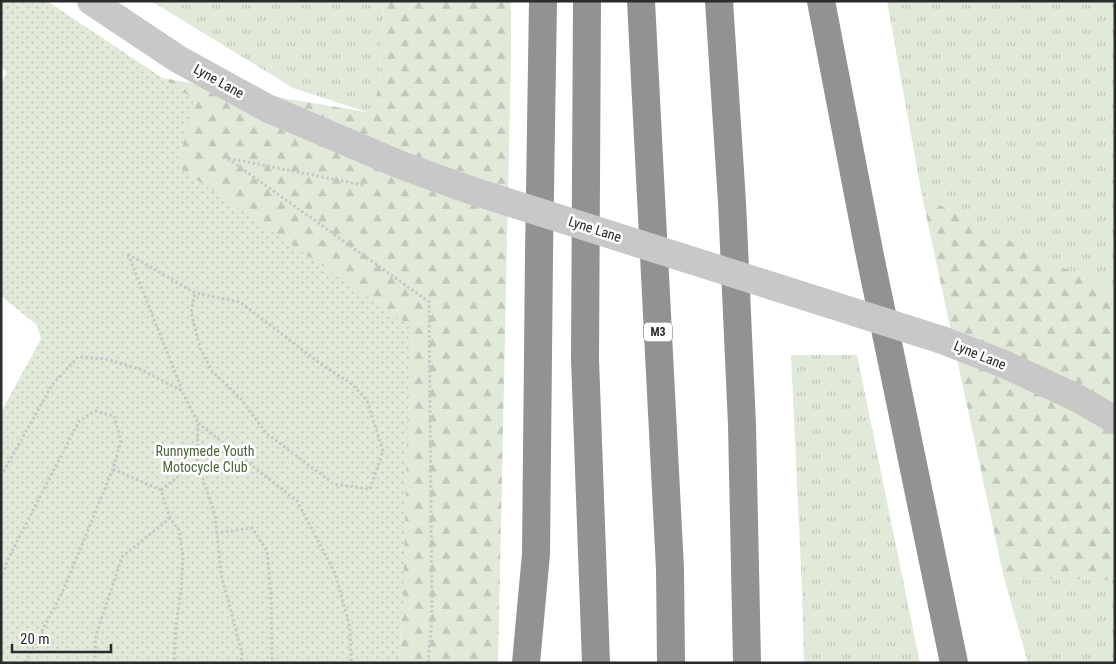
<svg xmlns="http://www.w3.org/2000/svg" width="1116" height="664" font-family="'Roboto Condensed',sans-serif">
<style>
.grass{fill:url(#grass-tufts)}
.forest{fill:url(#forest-firs)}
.park{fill:url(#park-dots)}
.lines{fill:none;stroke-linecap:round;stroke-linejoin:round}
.path{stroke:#c8c8c8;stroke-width:3;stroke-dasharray:2.5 2.5;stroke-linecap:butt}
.minor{stroke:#c8c8c8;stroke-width:28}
.highway{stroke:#929292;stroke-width:28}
.minor-bridge{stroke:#c8c8c8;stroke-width:28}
.labels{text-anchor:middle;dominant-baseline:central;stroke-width:5;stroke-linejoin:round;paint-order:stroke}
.shield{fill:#fff;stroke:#6b6b6b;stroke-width:1}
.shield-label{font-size:12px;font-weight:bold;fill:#2b2b2b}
.street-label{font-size:14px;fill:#2b2b2b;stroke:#fff}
.park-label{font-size:14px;fill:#4d653b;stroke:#fff}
</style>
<defs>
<pattern id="grass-tufts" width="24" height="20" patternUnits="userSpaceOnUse" patternTransform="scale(1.25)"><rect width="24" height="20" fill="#e1e9d9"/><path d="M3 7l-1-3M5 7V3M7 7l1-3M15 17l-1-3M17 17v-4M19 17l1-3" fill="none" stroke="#c1c8ba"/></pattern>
<pattern id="forest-firs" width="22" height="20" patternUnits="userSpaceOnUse" patternTransform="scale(1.25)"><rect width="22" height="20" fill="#e1e9d9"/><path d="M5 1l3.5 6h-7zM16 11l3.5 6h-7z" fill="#c1c8ba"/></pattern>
<pattern id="park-dots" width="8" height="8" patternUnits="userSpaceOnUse" patternTransform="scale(1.25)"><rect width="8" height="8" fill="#e1e9d9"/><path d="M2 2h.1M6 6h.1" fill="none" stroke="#c1c8ba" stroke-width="1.8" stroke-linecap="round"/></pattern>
</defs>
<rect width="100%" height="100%" fill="#fff"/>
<path class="grass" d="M 151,1 L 384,1 L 379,85 L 373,114 L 293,88 Z
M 887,1 L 1115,1 L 1115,294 L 922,196 Z
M 791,355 L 857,355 L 920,663 L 804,663 L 802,590 Z
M 1004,578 L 1115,580 L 1115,663 L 1028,663 Z"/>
<path class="forest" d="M 384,1 L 511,1 L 511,54 L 498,663 L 399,663 L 403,605 L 186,246 L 162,78 L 372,113 L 379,85 Z
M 922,196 L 1115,294 L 1115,580 L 1004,578 Z"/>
<path class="park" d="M 1,1 L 47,1 L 194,99 L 178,167 L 410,326 L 403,605 L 399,663 L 1,663 L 1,412 L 41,339 L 37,325 L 1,296 L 1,84 L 7,72 L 1,67 Z"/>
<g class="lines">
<path class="path" d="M 363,185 L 227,158 L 429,302 L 432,618 L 428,663
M 128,254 L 195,293 L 240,302 L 322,365 L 352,384 L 367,401 L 383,451 L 370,489 L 334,484 L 266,433 L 241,399 L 212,371 L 200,348 L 191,312 L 195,293
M 128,254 L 182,390
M 198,423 L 297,501 L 335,573 L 350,628 L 351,663
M 113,469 L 161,490 L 170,518
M 1,476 L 52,385 L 78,357 L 106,359 L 142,370 L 182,391 L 198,423 L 197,462 L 215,515 L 221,574 L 242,653 L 241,663
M 161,490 L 197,462
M 216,533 L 252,528 L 267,551 L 271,595 L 272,663
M 1,579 L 8,559 L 79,421 L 95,411 L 114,416 L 121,440 L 113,469 L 62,593 L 25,663
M 94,663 L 96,635 L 122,557 L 170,518 L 179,530 L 183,557 L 181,591 L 176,625 L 174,663"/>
<path class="minor" d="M 91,1 L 178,59 L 267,108 L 403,166 L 470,190
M 942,340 L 1004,364 L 1077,398 L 1115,420"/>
<path class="highway" d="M 587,1 L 585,359 L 596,663
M 641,1 L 670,569 L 671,663
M 719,1 L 732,202 L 742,425 L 747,663
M 821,1 L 869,251 L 954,663
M 526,663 L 536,554 L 539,255 L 543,1"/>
<path class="minor-bridge" d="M 470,190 L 942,340"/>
</g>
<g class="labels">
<rect class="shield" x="644" y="322.5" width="28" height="19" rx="4"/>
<g class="shield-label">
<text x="658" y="332">M3</text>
</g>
<g class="street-label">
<text transform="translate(219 81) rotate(29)">Lyne Lane</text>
<text transform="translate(595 229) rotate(18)">Lyne Lane</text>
<text transform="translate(980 355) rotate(22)">Lyne Lane</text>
</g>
<g class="park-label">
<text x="205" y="451">Runnymede Youth<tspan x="205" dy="16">Motocycle Club</tspan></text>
</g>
</g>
<rect width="1116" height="664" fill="none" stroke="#2b2b2b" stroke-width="5"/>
<path d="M12 644v8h99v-8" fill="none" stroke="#2b2b2b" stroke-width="2.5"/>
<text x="20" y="644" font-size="15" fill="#2b2b2b" stroke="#ffffff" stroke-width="4" paint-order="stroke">20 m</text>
</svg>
